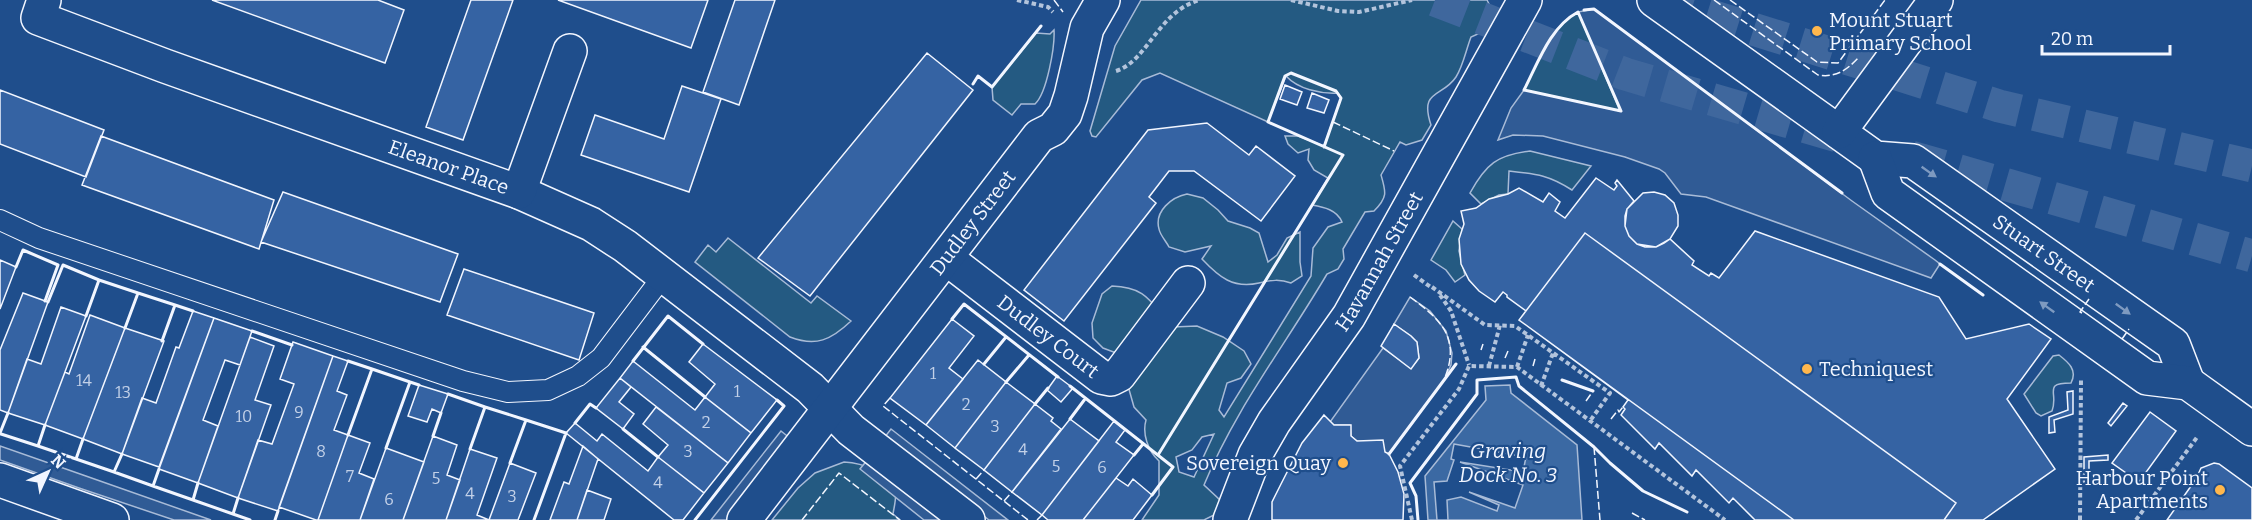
<svg xmlns="http://www.w3.org/2000/svg" width="2252" height="520" font-family="Bitter,serif">
<style>
.green{fill:#245a82;stroke:#a8bbd7;stroke-width:1.5;fill-rule:evenodd}
.parking{fill:#305b95;stroke:#a8bbd7;stroke-width:1.5}
.water{fill:#3b69a3;stroke:#a8bbd7;stroke-width:1.5}
.pier{fill:#1f4e8c;stroke:#a8bbd7;stroke-width:1.5}
.building{fill:#3563a3;stroke:#f2f6ff;stroke-width:1.5}
.lines{fill:none;stroke-linecap:round;stroke-linejoin:round}
.primary-tunnel{stroke:#3f679d;stroke-width:33;stroke-dasharray:33 16;stroke-linecap:butt}
.service-casing{stroke:#f2f6ff;stroke-width:22}
.minor-casing{stroke:#f2f6ff;stroke-width:36}
.tertiary-casing{stroke:#f2f6ff;stroke-width:36}
.path{stroke:#b3c4dc;stroke-width:4;stroke-dasharray:4.5 3;stroke-linecap:butt}
.service{stroke:#1f4e8c;stroke-width:20}
.minor{stroke:#1f4e8c;stroke-width:33}
.tertiary{stroke:#1f4e8c;stroke-width:33}
.fence{stroke:#f2f6ff;stroke-width:1.5;stroke-dasharray:8 3;stroke-linecap:butt}
.wall{stroke:#f2f6ff;stroke-width:3}
.oneway{fill:#7e9ac0}
.poi-dot{fill:#ffb74d;stroke:#1f4e8c;stroke-width:2}
.labels{text-anchor:middle;dominant-baseline:central;stroke-width:4.5;stroke-linejoin:round;paint-order:stroke}
.number-label{font-size:16px;fill:#c3d1e8}
.poi-label{font-size:20px;fill:#f2f6ff;stroke:#1f4e8c;text-anchor:start}
.street-label{font-size:20px;fill:#f2f6ff;stroke:#1f4e8c}
.water-label{font-size:21px;font-style:italic;fill:#f2f6ff;stroke:#1f4e8c}
</style>
<rect width="100%" height="100%" fill="#1f4e8c"/>
<path class="green" d="M 1141,0 L 1487,0 L 1494,14 L 1491,28 L 1471,37 C 1466,50 1463,66 1456,77 C 1442,98 1419,89 1431,125 L 1422,140 L 1406,145 L 1400,142 L 1381,175 C 1386,192 1388,197 1374,211 L 1365,212 L 1343,249 L 1344,259 L 1338,269 L 1327,274 C 1286,344 1235,409 1204,485 L 1220,500 L 1214,515 L 1204,520 L 1142,520 L 1159,495 L 1159,461 C 1148,451 1142,434 1146,420 L 1134,407 L 1119,354 L 1103,348 L 1093,338 L 1092,323 L 1102,294 L 1112,286 C 1148,287 1151,304 1173,327 L 1197,326 L 1223,337 L 1244,351 L 1251,364 L 1241,378 L 1227,383 L 1219,410 L 1224,417 L 1311,276 L 1313,248 L 1328,227 L 1342,222 C 1337,210 1324,207 1312,205 L 1328,178 L 1314,170 L 1308,160 L 1309,149 L 1298,153 L 1288,144 L 1285,136 L 1298,136 L 1324,146 L 1341,98 L 1338,93 C 1320,94 1298,89 1286,76 L 1268,122 L 1160,73 L 1142,80 L 1096,137 L 1092,136 L 1090,131 L 1115,46 ZM 1214,434 L 1194,477 L 1179,472 L 1176,457 L 1192,450 L 1202,437 Z
M 1578,12 L 1621,111 L 1524,90 C 1538,63 1550,27 1578,12 Z
M 1054,30 C 1055,46 1047,93 1035,104 L 1021,104 L 1012,115 L 993,100 L 992,87 L 1036,33 L 1050,34 Z
M 1530,151 L 1591,166 L 1572,190 C 1549,175 1537,174 1509,171 L 1508,194 L 1499,195 L 1481,204 L 1470,193 C 1486,164 1497,155 1530,151 Z
M 1187,194 L 1203,198 L 1218,210 L 1228,221 L 1250,228 L 1259,233 L 1268,262 L 1277,255 L 1287,238 L 1300,232 L 1300,262 L 1302,276 L 1291,283 C 1280,279 1271,280 1259,283 C 1233,289 1219,277 1202,259 L 1211,246 L 1185,252 L 1169,247 C 1166,241 1160,235 1159,229 C 1154,211 1172,197 1187,194 Z
M 1453,221 L 1462,229 L 1459,251 L 1465,275 L 1455,282 L 1446,270 L 1431,260 Z
M 728,238 L 811,303 L 817,296 L 851,321 C 831,340 816,347 790,337 L 695,262 L 708,245 L 716,252 Z
M 2059,355 C 2068,362 2078,370 2071,383 C 2042,383 2059,393 2052,411 L 2041,416 L 2036,413 L 2024,394 L 2053,356 Z
M 844,462 C 863,463 888,472 895,491 C 897,497 894,507 893,514 L 900,520 L 772,520 L 798,488 L 815,473 Z"/>
<path class="parking" d="M 1594,9 L 1852,201 L 1935,260 L 1940,264 L 1931,278 L 1706,197 L 1681,194 L 1665,173 L 1659,169 L 1625,157 L 1543,136 L 1513,135 L 1498,140 L 1511,108 L 1524,90 L 1620,111 L 1578,12 Z
M 1410,297 L 1430,311 L 1446,331 L 1452,353 L 1451,365 L 1444,380 L 1389,454 L 1357,441 L 1351,436 L 1350,425 L 1334,425 L 1330,422 L 1383,348 L 1411,368 L 1419,358 L 1417,342 L 1411,336 L 1394,324 Z
M 891,429 L 1008,520 L 989,520 L 884,438 Z
M 781,431 L 791,439 L 727,520 L 711,520 Z
M 0,446 L 83,475 L 211,520 L 174,520 L 79,488 L 0,460 Z
M 868,459 L 945,520 L 924,520 L 860,469 Z"/>
<path class="water" d="M 1510,385 L 1511,393 L 1577,445 L 1582,520 L 1428,520 L 1425,476 L 1486,400 L 1485,386 Z"/>
<path class="pier" d="M 1454,444 L 1526,457 L 1523,472 L 1460,462 L 1523,485 L 1515,508 L 1469,492 L 1499,505 L 1497,511 L 1461,497 L 1447,500 L 1448,520 L 1437,520 L 1434,482 L 1447,481 L 1454,460 L 1451,459 Z"/>
<path class="building" d="M 212,0 L 378,0 L 404,10 L 385,63 Z
M 471,0 L 513,0 L 463,140 L 426,127 Z
M 558,0 L 708,0 L 691,48 Z
M 735,0 L 775,0 L 739,105 L 703,92 Z
M 927,53 L 973,90 L 810,296 L 758,258 Z
M 1285,85 L 1302,92 L 1297,105 L 1280,99 Z
M 682,86 L 721,99 L 689,192 L 581,155 L 595,115 L 664,139 Z
M 0,90 L 104,130 L 86,177 L 0,144 Z
M 1312,93 L 1329,100 L 1324,113 L 1307,108 Z
M 1207,123 L 1249,155 L 1256,146 L 1295,176 L 1261,221 L 1194,171 L 1169,171 L 1149,197 L 1156,203 L 1064,321 L 1024,290 L 1148,130 Z
M 101,136 L 274,200 L 259,249 L 82,185 Z
M 1596,178 L 1614,190 L 1617,186 L 1615,183 L 1617,180 L 1634,201 L 1627,209 L 1625,226 L 1629,236 L 1637,244 L 1656,247 L 1670,239 L 1694,261 L 1692,265 L 1709,276 L 1711,273 L 1719,278 L 1755,231 L 1939,297 L 1966,339 L 2029,324 L 2051,339 L 2007,399 L 2055,469 L 1983,520 L 1755,520 L 1733,498 L 1729,503 L 1696,470 L 1692,476 L 1659,443 L 1655,449 L 1621,415 L 1625,409 L 1623,407 L 1628,400 L 1519,320 L 1526,311 L 1507,297 L 1507,295 L 1503,292 L 1495,302 L 1479,291 L 1469,280 L 1461,264 L 1459,239 L 1464,224 L 1461,211 L 1476,208 L 1489,199 L 1508,194 L 1519,188 L 1543,202 L 1549,193 L 1560,202 L 1555,211 L 1565,218 Z
M 283,192 L 458,254 L 440,302 L 261,242 Z
M 1654,192 L 1665,195 L 1674,203 L 1678,215 L 1678,226 L 1670,239 L 1664,243 L 1656,247 L 1645,247 L 1637,244 L 1629,236 L 1625,226 L 1625,216 L 1627,209 L 1643,193 Z
M 1585,233 L 1956,503 L 1944,520 L 1794,520 L 1519,320 Z
M 0,260 L 16,267 L 0,309 Z
M 464,269 L 594,313 L 579,360 L 447,315 Z
M 23,293 L 48,302 L 8,413 L 0,410 L 0,350 Z
M 61,307 L 86,316 L 45,425 L 8,413 L 27,359 L 41,364 Z
M 193,311 L 214,318 L 159,467 L 122,454 L 142,398 L 156,403 L 176,347 L 179,348 Z
M 90,315 L 125,328 L 83,439 L 45,425 L 65,372 L 69,374 Z
M 214,318 L 252,331 L 240,365 L 225,360 L 203,420 L 218,426 L 198,483 L 159,469 Z
M 952,319 L 974,336 L 949,368 L 963,379 L 926,425 L 890,398 Z
M 1394,324 L 1411,336 L 1417,342 L 1419,358 L 1411,369 L 1381,346 Z
M 125,328 L 164,341 L 122,454 L 83,439 Z
M 250,337 L 274,346 L 255,400 L 271,405 L 238,498 L 198,483 Z
M 293,342 L 333,356 L 278,511 L 238,498 L 258,440 L 272,444 L 294,384 L 280,379 Z
M 703,344 L 777,400 L 751,433 L 705,397 L 715,384 L 689,362 Z
M 333,356 L 348,361 L 337,391 L 347,395 L 334,430 L 348,435 L 318,520 L 316,520 L 279,507 Z
M 978,360 L 1006,382 L 955,448 L 926,425 Z
M 633,361 L 695,410 L 705,397 L 751,433 L 728,463 L 620,378 Z
M 1057,376 L 1073,388 L 1061,402 L 1047,390 Z
M 620,378 L 631,387 L 619,402 L 634,414 L 623,429 L 596,408 Z
M 1006,382 L 1035,404 L 984,470 L 955,448 Z
M 419,385 L 448,394 L 441,413 L 432,409 L 427,422 L 408,416 Z
M 2073,391 L 2073,414 L 2054,420 L 2055,432 L 2049,433 L 2049,417 L 2068,410 L 2067,392 Z
M 2123,403 L 2127,406 L 2111,426 L 2108,423 Z
M 1035,404 L 1053,418 L 1051,421 L 1061,429 L 1012,492 L 984,470 Z
M 656,407 L 728,463 L 704,493 L 658,457 L 668,445 L 643,424 Z
M 2150,412 L 2176,431 L 2139,482 L 2112,463 Z
M 1324,415 L 1334,425 L 1351,425 L 1351,436 L 1357,441 L 1383,440 L 1385,452 L 1389,454 L 1398,472 L 1404,494 L 1403,520 L 1272,520 L 1272,502 L 1281,484 L 1302,443 Z
M 1070,419 L 1099,441 L 1042,515 L 1012,492 Z
M 1114,421 L 1125,430 L 1116,442 L 1134,455 L 1083,520 L 1048,520 L 1042,515 Z
M 575,423 L 597,441 L 602,434 L 648,471 L 658,457 L 704,493 L 683,520 L 674,520 L 566,433 Z
M 348,435 L 370,443 L 359,473 L 374,479 L 360,520 L 318,520 Z
M 433,436 L 457,445 L 447,475 L 460,480 L 446,520 L 403,520 Z
M 583,446 L 598,459 L 577,520 L 550,520 L 564,482 L 569,484 Z
M 386,448 L 424,462 L 403,520 L 360,520 Z
M 470,449 L 497,458 L 477,515 L 489,520 L 446,520 Z
M 2108,455 L 2108,460 L 2089,461 L 2089,484 L 2084,484 L 2084,457 Z
M 510,463 L 536,473 L 518,520 L 489,520 Z
M 2214,463 L 2219,464 L 2252,488 L 2252,520 L 2167,520 L 2196,479 L 2201,468 Z
M 1116,478 L 1128,486 L 1133,479 L 1152,495 L 1133,520 L 1083,520 Z
M 587,490 L 611,499 L 604,520 L 577,520 Z"/>
<g class="lines">
<path class="primary-tunnel" d="M 1435,0 L 1625,74 L 1844,138
M 1660,0 L 1999,106 L 2252,166
M 1911,157 L 2252,256"/>
<g class="service-casing">
<path id="service" d="M 0,220 L 39,238 L 463,381 L 508,392 L 548,390 L 578,376 L 601,358 L 664,275"/>
</g>
<g class="minor-casing">
<g id="minor">
<path id="s1" d="M 44,0 L 38,18 L 165,66 L 519,192 L 591,224 L 625,246 L 810,388 L 851,430 L 968,520"/>
<path d="M 519,192 L 570,51"/>
<path id="s2" d="M 946,258 L 1101,377 L 1111,379 L 1119,375 L 1188,283"/>
<path d="M 0,480 L 112,520"/>
<path id="s3" d="M 744,520 L 1039,136 L 1053,129 L 1065,114 L 1071,96 L 1087,28 L 1103,0"/>
<path id="s4" d="M 1230,520 L 1255,455 L 1274,422 L 1349,316 L 1525,0"/>
</g>
</g>
<g class="tertiary-casing">
<g id="tertiary">
<path id="s5" d="M 1654,0 L 1875,158 L 1913,161 L 2173,344 L 2188,383"/>
<path d="M 1839,132 L 1936,0"/>
<path d="M 1875,158 L 1888,193 L 2147,378 L 2188,383 L 2252,429"/>
</g>
</g>
<path class="path" d="M 1017,0 L 1048,7 L 1053,12
M 1291,0 L 1338,11 L 1359,12 L 1412,0
M 1116,71 C 1148,61 1158,11 1200,0
M 1414,275 L 1432,288
M 1432,287 L 1485,325 L 1515,326 L 1610,393 L 1590,421
M 1440,295 L 1451,311 L 1469,365
M 1489,366 L 1500,325
M 1517,367 L 1528,335
M 1541,386 L 1553,353
M 1412,520 L 1400,466 L 1459,389 L 1469,366 L 1517,367 L 1725,520
M 2080,520 L 2081,380
M 2136,520 L 2198,436"/>
<use href="#service" class="service"/>
<use href="#minor" class="minor"/>
<use href="#tertiary" class="tertiary"/>
<path class="fence" d="M 1054,0 L 1063,12
M 1714,0 L 1818,75 C 1836,78 1847,70 1859,57
M 1730,0 L 1817,62 L 1838,63 L 1885,0
M 1333,122 L 1394,151
M 1410,297 C 1442,320 1461,339 1444,380
M 2082,313 L 2080,312 L 2089,299
M 2122,339 L 2129,329
M 1481,350 L 1483,344
M 1505,358 L 1508,351
M 1533,366 L 1535,359
M 890,398 L 883,406 L 1028,520
M 1586,401 L 1593,391
M 1611,419 L 1618,410 L 1619,412 L 1623,407
M 1594,447 L 1600,520
M 976,479 L 984,470
M 1004,501 L 1012,492
M 1632,513 L 1645,520
M 802,520 L 839,473 L 900,520
M 1037,520 L 1042,515"/>
<path class="wall" d="M 1584,10 L 1594,9 L 1842,193
M 1578,12 L 1621,111 L 1524,90 C 1538,63 1550,27 1578,12 Z
M 973,84 L 978,76 L 992,87 L 1041,26
M 1940,264 L 1983,295
M 16,267 L 23,250 L 58,265 L 45,301
M 48,302 L 63,265 L 99,280
M 86,316 L 99,280 L 138,293
M 952,319 L 964,304 L 1058,377
M 125,328 L 138,293 L 175,305
M 252,331 L 292,345
M 162,341 L 175,305 L 193,311
M 643,347 L 705,397
M 348,361 L 372,369
M 633,361 L 668,316 L 703,344
M 984,364 L 1006,337
M 1562,380 L 1593,391
M 1006,382 L 1029,355
M 1070,386 L 1173,467 L 1152,495
M 448,394 L 485,407
M 1035,404 L 1048,388
M 1070,419 L 1085,399
M 575,423 L 590,404 L 596,408
M 623,429 L 658,457
M 0,433 L 8,413
M 1,434 L 38,446 L 45,425
M 348,435 L 372,369 L 410,382
M 433,436 L 441,413
M 38,446 L 76,459 L 83,439
M 386,448 L 410,382 L 419,385
M 470,449 L 485,407 L 526,420
M 1389,454 L 1456,364
M 1134,455 L 1143,444
M 1158,455 L 1343,155 L 1268,122 L 1285,76 L 1291,73 L 1336,91 L 1341,98 L 1324,147
M 76,459 L 114,472 L 122,454
M 510,463 L 526,420 L 566,433 L 534,520
M 114,472 L 153,486 L 159,469
M 153,486 L 193,500 L 198,483
M 193,500 L 233,514 L 238,498
M 233,514 L 250,520
M 275,520 L 278,511
M 695,520 L 784,406 L 777,400
M 1418,520 L 1416,496 L 1410,483 L 1477,394 L 1477,380 L 1516,377 L 1519,386 L 1594,447 L 1610,463 L 1643,491 L 1687,512"/>
</g>
<defs><path id="oneway-solid" d="M-6-.8H1V-3.2L6.5 0L1 3.2V.8H-6Z" transform="scale(1.5)"/></defs>
<g class="oneway">
<use href="#oneway-solid" transform="translate(1929 172) rotate(35)"/>
<use href="#oneway-solid" transform="translate(2047 307) rotate(-144)"/>
<use href="#oneway-solid" transform="translate(2123 309) rotate(36)"/>
</g>
<g class="poi-dot">
<circle cx="1817" cy="31" r="6"/>
<circle cx="1807" cy="369" r="6"/>
<circle cx="1343" cy="463" r="6"/>
<circle cx="2220" cy="490" r="6"/>
</g>
<g class="labels">
<g class="number-label">
<text x="933" y="373">1</text>
<text x="84" y="380">14</text>
<text x="737" y="391">1</text>
<text x="123" y="392">13</text>
<text x="966" y="404">2</text>
<text x="299" y="412">9</text>
<text x="244" y="416">10</text>
<text x="706" y="422">2</text>
<text x="995" y="426">3</text>
<text x="1023" y="449">4</text>
<text x="321" y="451">8</text>
<text x="688" y="451">3</text>
<text x="1056" y="466">5</text>
<text x="1102" y="467">6</text>
<text x="350" y="476">7</text>
<text x="436" y="478">5</text>
<text x="658" y="482">4</text>
<text x="470" y="493">4</text>
<text x="512" y="496">3</text>
<text x="389" y="499">6</text>
</g>
<g class="poi-label">
<text x="1829" y="20">Mount Stuart<tspan x="1829" dy="23">Primary School</tspan></text>
<text x="1819" y="369">Techniquest</text>
<text x="1331" y="463" text-anchor="end">Sovereign Quay</text>
<text x="2208" y="478" text-anchor="end">Harbour Point<tspan x="2208" dy="23">Apartments</tspan></text>
</g>
<g class="street-label">
<text stroke="none"><textPath href="#s1" startOffset="456">Eleanor Place</textPath></text>
<text stroke="none"><textPath href="#s3" startOffset="375">Dudley Street</textPath></text>
<text stroke="none"><textPath href="#s5" startOffset="470">Stuart Street</textPath></text>
<text stroke="none"><textPath href="#s4" startOffset="300">Havannah Street</textPath></text>
<text stroke="none"><textPath href="#s2" startOffset="129">Dudley Court</textPath></text>
</g>
<g class="water-label">
<text x="1508" y="451">Graving<tspan x="1508" dy="24">Dock No. 3</tspan></text>
</g>
</g>
<g transform="translate(48 472) rotate(45)" stroke="#1f4e8c" stroke-width="4.5" paint-order="stroke">
<path d="M0-4.5L10 22L0 15L-10 22Z" fill="#f2f6ff"/>
<text y="-9" font-size="16" font-weight="bold" text-anchor="middle" fill="#f2f6ff">N</text>
</g>
<path d="M2042 45v9h128v-9" fill="none" stroke="#f2f6ff" stroke-width="3"/>
<text x="2051" y="45" font-size="18" fill="#f2f6ff" stroke="#1f4e8c" stroke-width="4.5" paint-order="stroke">20 m</text>
</svg>
